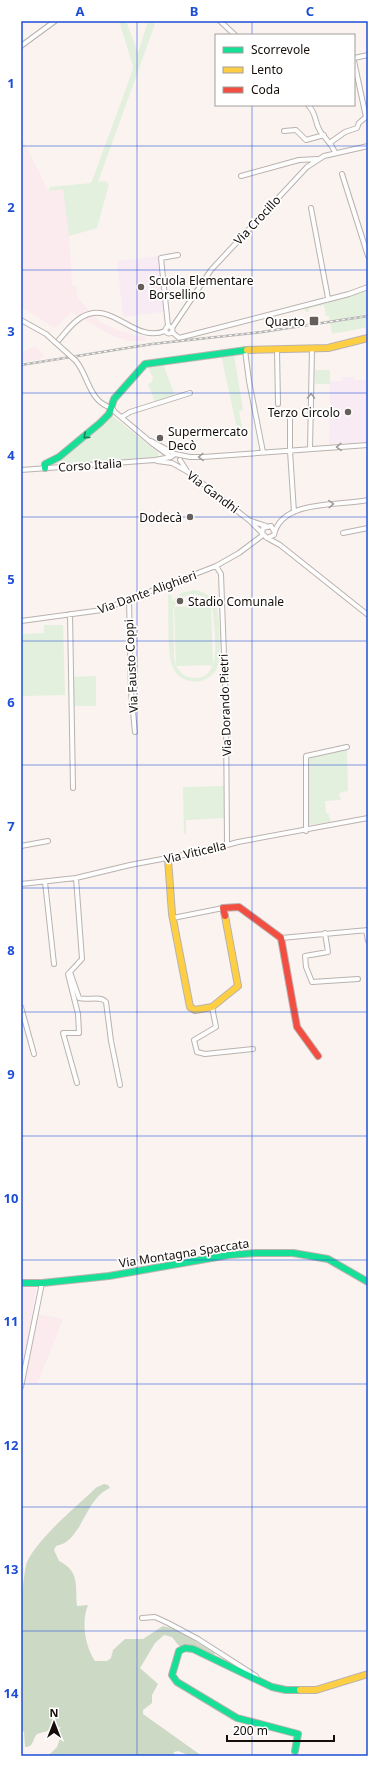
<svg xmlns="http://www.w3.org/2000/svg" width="389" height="1777" font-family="'Noto Sans',sans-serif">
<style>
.industrial{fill:#fbeaee}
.education{fill:#f8ebf3}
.green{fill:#e3f0dd;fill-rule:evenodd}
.forest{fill:#ccd9c5}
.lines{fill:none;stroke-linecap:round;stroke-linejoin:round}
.street-casing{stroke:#bab2ae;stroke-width:6}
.fast-casing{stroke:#bab2ae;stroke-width:8}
.slow-casing{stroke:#bab2ae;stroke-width:8}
.jam-casing{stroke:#bab2ae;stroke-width:8}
.street{stroke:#fefdfd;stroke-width:4}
.fast{stroke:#16e098;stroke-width:6}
.slow{stroke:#ffcf43;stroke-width:6}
.jam{stroke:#f24e42;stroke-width:6}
.rail-casing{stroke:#b7b5b4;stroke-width:2.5}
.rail{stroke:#fff;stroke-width:1;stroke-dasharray:3;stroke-linecap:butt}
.street-bridge-casing{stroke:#bab2ae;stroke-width:6;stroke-linecap:butt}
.street-bridge{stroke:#fefdfd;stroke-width:4}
.oneway{stroke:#a19d9c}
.oneway2{stroke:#168258}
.grid{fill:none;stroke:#1d4ed8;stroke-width:1;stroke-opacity:0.55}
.poi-dot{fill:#665e5a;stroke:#fff;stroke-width:1.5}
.labels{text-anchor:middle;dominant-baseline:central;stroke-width:3.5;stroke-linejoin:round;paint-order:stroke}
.street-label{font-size:12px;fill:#160e0a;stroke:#fff}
.poi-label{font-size:12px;fill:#160e0a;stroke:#fff;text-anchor:start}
.neatline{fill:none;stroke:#1d4ed8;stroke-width:1.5}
.grid-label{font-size:13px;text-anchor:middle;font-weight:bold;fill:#1d4ed8}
</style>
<rect width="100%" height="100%" fill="#faf3f0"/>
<path class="industrial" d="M 21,136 L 48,191 L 63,189 L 68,219 L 72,285 L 76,286 L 77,298 L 100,322 L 122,332 L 145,337 L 146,341 L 130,341 L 113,336 L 71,312 L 55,328 L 21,307 Z
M 35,346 L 45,357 L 37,360 L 21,362 L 21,353 Z
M 21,1287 L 36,1288 L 32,1313 L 63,1319 L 37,1384 L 21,1381 Z"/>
<path class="education" d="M 159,256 L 164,312 L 123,317 L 117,261 Z
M 342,377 L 354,377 L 354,380 L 366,380 L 367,442 L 329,444 L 330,381 L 342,381 Z"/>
<path class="green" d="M 119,21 L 126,21 L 138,53 L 148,21 L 155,24 L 98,182 L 105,181 L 109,184 L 97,228 L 69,236 L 63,189 L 48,191 L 50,187 L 91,183 L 92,181 L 132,72 L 133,66 Z
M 368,289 L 368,327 L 332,334 L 329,316 L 326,316 L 324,305 L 309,308 L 309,311 L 306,312 L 303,307 Z
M 221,355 L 234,355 L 243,410 L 239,411 L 243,432 L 238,433 Z
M 163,363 L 175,396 L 155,402 L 148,384 L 152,382 L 153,378 L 148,367 Z
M 315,370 L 330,370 L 330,384 L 315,384 Z
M 110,414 L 159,453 L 157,457 L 53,464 L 52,462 Z
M 194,590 C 204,591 211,596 216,605 C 220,614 221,658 217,668 C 207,688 178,685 172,665 C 167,650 169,612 168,595 L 172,595 L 172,601 L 181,593 ZM 192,594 L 205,597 L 211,605 L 174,607 L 176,666 L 174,659 L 173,610 C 176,601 183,595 192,594 ZM 211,606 L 213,612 C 214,631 224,679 194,678 C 186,678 180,673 176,666 L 213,665 Z
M 44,625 L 63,625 L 65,695 L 21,696 L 21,634 L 44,633 Z
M 96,676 L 96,706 L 74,706 L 74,677 Z
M 347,748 L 348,791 L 339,793 L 341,800 L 325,801 L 326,813 L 328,813 L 331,822 L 308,825 L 309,757 Z
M 225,786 L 225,818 L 186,820 L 186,834 L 184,834 L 183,787 Z"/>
<path class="forest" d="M 104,1484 L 108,1485 L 110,1488 C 84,1499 83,1541 56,1546 L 54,1550 L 59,1561 C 80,1572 75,1584 77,1606 L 88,1605 C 81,1622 85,1646 95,1661 L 107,1661 L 111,1658 L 113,1650 L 125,1639 L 143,1639 L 163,1626 L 175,1629 L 215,1653 L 213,1656 L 190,1646 L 179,1646 L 172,1637 L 164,1635 L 155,1643 L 140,1668 L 158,1684 L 152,1695 L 152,1703 L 143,1710 L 143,1714 L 202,1756 L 191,1756 L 178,1751 L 174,1752 L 173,1756 L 48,1756 L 57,1747 L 61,1736 L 56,1735 L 61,1727 L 37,1734 C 32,1740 34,1747 25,1747 L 24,1732 L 21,1729 L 21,1595 C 24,1585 24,1570 27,1562 C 39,1537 77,1506 97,1487 Z"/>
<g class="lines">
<g class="street-casing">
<path id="street" d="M 220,21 L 235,35
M 21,46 L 55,21
M 354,58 L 368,55
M 308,105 C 317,114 314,121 320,131 C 325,139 330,141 335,152
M 284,131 L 296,130 L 306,140 L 324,135
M 331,142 L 345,132 L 357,128 L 359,123 L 366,117 L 354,61
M 342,174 L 368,256
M 241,176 L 299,160 L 317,159
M 311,208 L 328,298
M 168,326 L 161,258 L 178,255
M165.5 330a3.5 3.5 0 1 1 7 0a3.5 3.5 0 1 1-7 0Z
M 172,328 L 211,270 L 307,167 L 324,156 L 368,146
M 172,332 L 179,338 L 349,294 L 368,287
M 56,343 C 64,335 71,323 82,317 C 112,299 134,344 165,331
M 245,350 L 249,381 L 263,452
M 277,350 L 278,404
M 76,361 C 89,377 89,402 112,408 L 115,412 L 153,444 L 171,457
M 290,413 L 290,451 L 294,512
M 122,417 L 130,412 L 190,393
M 151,441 L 175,454
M 310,449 L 312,349
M 180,460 L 187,471
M 157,461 L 172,463 L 188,472 L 250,521 L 267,538 L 274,535 C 281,499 340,506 368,500
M 21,470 L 155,460 L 171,457 L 175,454 L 190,457 L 203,457 L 368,445
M 251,521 L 266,526
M 343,533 L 368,528
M 262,534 L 263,528 L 271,526 L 274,531
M 269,539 L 280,545 L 368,615
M 216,566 L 221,574 L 226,709 L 227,845
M 129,599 L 131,692 L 135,732
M 70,614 L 73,788
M 21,621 L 102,610 L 216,566 L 239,553 L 263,535
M 306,831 L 306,756 L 347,747
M 21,846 L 48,841
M 76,878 L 82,959 L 70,972 L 79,998 C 87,1001 101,995 106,1002 L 111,1041 L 120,1085
M 45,882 L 54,964
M 21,884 L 76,878 L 130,865 L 205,851 L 238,842 L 368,818
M 173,918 L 223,908
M 366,930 L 368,941
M 325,933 L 328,952 L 305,956 L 306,967 L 312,982 L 358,979
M 281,938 L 368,930
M 70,972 L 68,974 L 78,1014 L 79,1033 L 63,1033 L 77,1083
M 21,1007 L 34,1054
M 212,1007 L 216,1027 L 194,1040 L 197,1052 L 205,1054 L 253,1049
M 21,1387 L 42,1283
M 142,1618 L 155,1617 L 168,1623 L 198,1639 L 256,1676 L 258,1681"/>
</g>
<g class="fast-casing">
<path id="fast" d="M 45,468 L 45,464 L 59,457 L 100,423 L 109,414 L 114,399 L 145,364 L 247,350
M 21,1283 L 42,1283 L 109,1276 L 229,1255 L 256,1253 L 293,1253 L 328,1259 L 368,1282
M 295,1751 L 298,1734 L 237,1718 L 177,1682 L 172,1675 L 179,1651 L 185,1648 L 193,1649 L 272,1687 L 286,1690 L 300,1690"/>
</g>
<g class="slow-casing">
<path id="slow" d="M 247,350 L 328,348 L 368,338
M 168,859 L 172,914 L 190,1007 L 195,1010 L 212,1007 L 238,986 L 225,916
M 300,1690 L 316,1690 L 368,1674"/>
</g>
<g class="jam-casing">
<path id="jam" d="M 225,916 L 223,908 L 239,907 L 281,938 L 297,1027 L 318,1056"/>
</g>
<use href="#street" class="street"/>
<use href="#fast" class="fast"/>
<use href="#slow" class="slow"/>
<use href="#jam" class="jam"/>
<g class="rail-casing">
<path id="rail" d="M 21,365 L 152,344 L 262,332 L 368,316"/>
</g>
<use href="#rail" class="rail"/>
<g class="street-bridge-casing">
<path id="street-bridge" d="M 21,320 L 46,334 L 76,361"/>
</g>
<use href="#street-bridge" class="street-bridge"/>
</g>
<defs><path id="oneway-chevron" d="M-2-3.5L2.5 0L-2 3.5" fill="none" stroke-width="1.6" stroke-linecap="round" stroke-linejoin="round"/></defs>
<g class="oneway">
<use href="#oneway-chevron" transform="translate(311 396) rotate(-89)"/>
<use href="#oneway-chevron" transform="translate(339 447) rotate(176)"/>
<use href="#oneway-chevron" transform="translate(201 457) rotate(178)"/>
<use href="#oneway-chevron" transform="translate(331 504) rotate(-3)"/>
</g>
<use class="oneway2" href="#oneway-chevron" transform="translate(86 436) rotate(140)"/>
<path class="grid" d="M 137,21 L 137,1756M 252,21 L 252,35M 252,105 L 252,1756M 21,146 L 368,146M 21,270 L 368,270M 21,393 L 368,393M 21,517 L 368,517M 21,641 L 368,641M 21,765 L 368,765M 21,888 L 368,888M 21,1012 L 368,1012M 21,1136 L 368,1136M 21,1260 L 368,1260M 21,1384 L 368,1384M 21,1507 L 368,1507M 21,1631 L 368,1631"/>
<g class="poi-dot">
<circle cx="141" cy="287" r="4"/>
<rect x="309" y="316" width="10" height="10" rx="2"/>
<circle cx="348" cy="412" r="4"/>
<circle cx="160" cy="438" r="4"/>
<circle cx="190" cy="517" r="4"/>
<circle cx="180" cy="601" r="4"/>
</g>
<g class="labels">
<g class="street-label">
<text transform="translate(257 220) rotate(-47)">Via Crocillo</text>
<text transform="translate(90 465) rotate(-4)">Corso Italia</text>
<text transform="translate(213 492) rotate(37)">Via Gandhi</text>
<text transform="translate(147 592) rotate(-20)">Via Dante Alighieri</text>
<text transform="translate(131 666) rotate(-93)">Via Fausto Coppi</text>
<text transform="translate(225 705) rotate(-92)">Via Dorando Pietri</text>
<text transform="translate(195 852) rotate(-13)">Via Viticella</text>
<text transform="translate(184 1253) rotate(-9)">Via Montagna Spaccata</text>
</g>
<g class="poi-label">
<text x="149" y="280">Scuola Elementare<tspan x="149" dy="14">Borsellino</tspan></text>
<text x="305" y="321" text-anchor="end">Quarto</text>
<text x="340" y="412" text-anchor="end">Terzo Circolo</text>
<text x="168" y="431">Supermercato<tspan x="168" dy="14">Decò</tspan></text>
<text x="182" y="517" text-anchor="end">Dodecà</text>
<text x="188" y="601">Stadio Comunale</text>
</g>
</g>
<rect width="389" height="1777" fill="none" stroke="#ffffff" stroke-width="44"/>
<rect x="215" y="34" width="140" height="72" fill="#ffffff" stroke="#a29f9d"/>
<rect x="223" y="47" width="20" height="6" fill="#16e098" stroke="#a29f9d"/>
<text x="251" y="54" font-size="12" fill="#160e0a">Scorrevole</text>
<rect x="223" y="67" width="20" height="6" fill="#ffcf43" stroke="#a29f9d"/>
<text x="251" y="74" font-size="12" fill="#160e0a">Lento</text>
<rect x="223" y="87" width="20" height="6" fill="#f24e42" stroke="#a29f9d"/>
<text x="251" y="94" font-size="12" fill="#160e0a">Coda</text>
<g transform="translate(54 1723)" stroke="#ffffff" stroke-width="3" paint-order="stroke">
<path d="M0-3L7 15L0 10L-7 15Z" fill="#160e0a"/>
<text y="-6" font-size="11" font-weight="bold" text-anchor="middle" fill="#160e0a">N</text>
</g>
<path d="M227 1735v6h107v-6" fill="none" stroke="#160e0a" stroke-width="2"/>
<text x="233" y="1735" font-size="12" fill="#160e0a" stroke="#ffffff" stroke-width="3" paint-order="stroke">200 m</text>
<rect x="22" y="22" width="345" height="1733" class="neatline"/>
<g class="grid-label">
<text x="80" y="16">A</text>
<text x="194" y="16">B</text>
<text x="310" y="16">C</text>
<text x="11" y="88">1</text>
<text x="11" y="212">2</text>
<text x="11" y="336">3</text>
<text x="11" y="460">4</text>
<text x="11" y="584">5</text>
<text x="11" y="707">6</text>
<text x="11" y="831">7</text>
<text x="11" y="955">8</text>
<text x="11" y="1079">9</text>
<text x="11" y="1203">10</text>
<text x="11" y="1326">11</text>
<text x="11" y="1450">12</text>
<text x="11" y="1574">13</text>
<text x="11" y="1698">14</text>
</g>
</svg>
